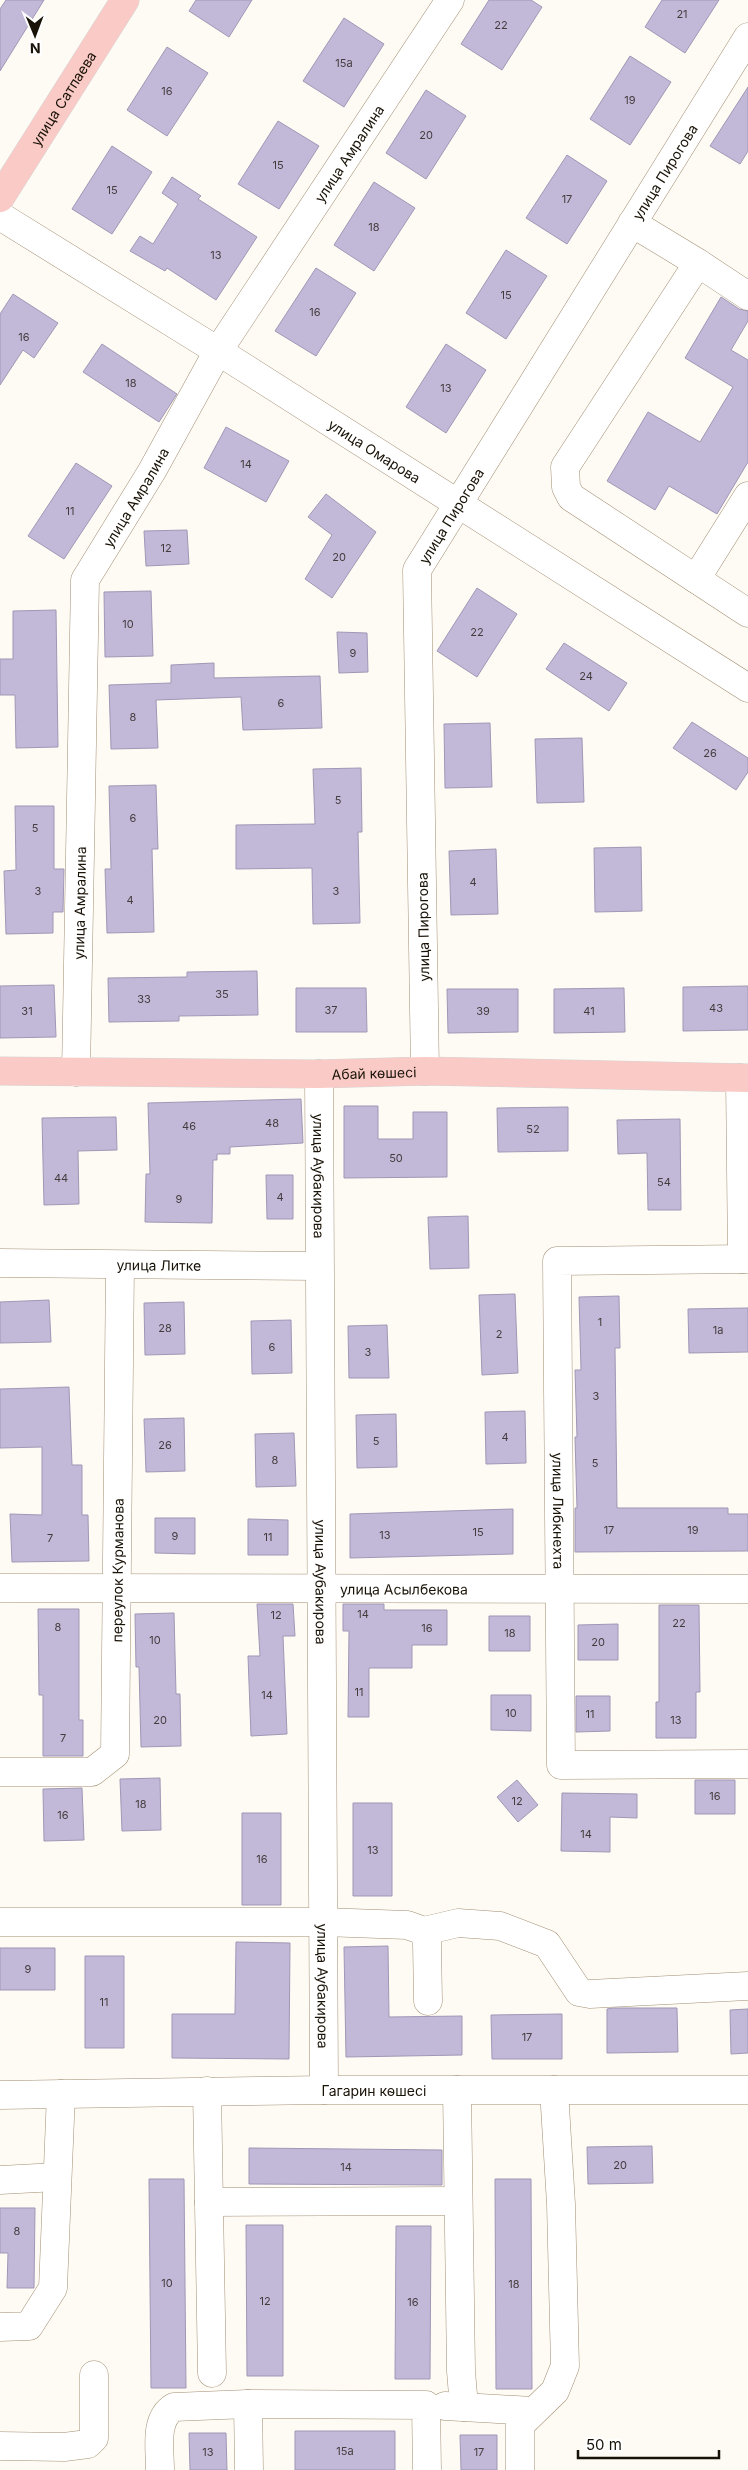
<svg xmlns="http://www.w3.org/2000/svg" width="748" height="2470" font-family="Inter,sans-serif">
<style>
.building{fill:#c2b9d9;stroke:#a097b5}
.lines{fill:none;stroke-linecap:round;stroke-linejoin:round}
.minor-casing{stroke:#a29074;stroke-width:29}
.major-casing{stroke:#d6d4d2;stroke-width:29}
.minor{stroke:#fff;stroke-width:28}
.major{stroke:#facac7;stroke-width:28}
.labels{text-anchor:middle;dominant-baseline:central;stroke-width:4;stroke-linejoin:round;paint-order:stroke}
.number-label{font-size:11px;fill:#433c3c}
.street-label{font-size:14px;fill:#191207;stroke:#fff}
</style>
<rect width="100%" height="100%" fill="#fefaf4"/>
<path class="building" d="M 6,0 L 44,0 L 0,71 L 0,9 Z
M 196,0 L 252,0 L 229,37 L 189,11 Z
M 489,0 L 531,0 L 542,7 L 502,70 L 461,44 Z
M 662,0 L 719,0 L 685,53 L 645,27 Z
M 344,18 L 384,44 L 344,107 L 303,81 Z
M 167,47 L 208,73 L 167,136 L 127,110 Z
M 630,56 L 671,82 L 630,145 L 590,119 Z
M 748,87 L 748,151 L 740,164 L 710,146 Z
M 426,90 L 466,116 L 426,179 L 386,153 Z
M 278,121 L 319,146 L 279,209 L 238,184 Z
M 112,146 L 152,172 L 112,234 L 72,209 Z
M 567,155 L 607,181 L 567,244 L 526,218 Z
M 172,177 L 201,196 L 198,199 L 257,237 L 216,300 L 167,268 L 165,271 L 130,251 L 140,236 L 153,244 L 178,204 L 162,193 Z
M 374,182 L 415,208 L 374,271 L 334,245 Z
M 506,250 L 547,276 L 506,339 L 466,313 Z
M 316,268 L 356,293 L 316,356 L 275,331 Z
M 13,294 L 58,323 L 34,358 L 23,350 L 0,385 L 0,314 Z
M 721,297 L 739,309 L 748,311 L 748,321 L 731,350 L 748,360 L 748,462 L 717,514 L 669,486 L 655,510 L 607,481 L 648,412 L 700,442 L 733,387 L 685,358 Z
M 102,344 L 177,394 L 159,422 L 83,372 Z
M 446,344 L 486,370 L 446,433 L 406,407 Z
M 226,427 L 289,461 L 266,502 L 204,468 Z
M 76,463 L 112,486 L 64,559 L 28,536 Z
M 326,494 L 376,532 L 332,598 L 305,579 L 332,535 L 308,517 Z
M 187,530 L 189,564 L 146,566 L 144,531 Z
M 477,588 L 517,614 L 477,677 L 437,651 Z
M 151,591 L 153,656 L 105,657 L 104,592 Z
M 56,610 L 58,747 L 16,748 L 15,695 L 0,695 L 0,659 L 13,659 L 13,611 Z
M 337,632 L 367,633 L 368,672 L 339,673 Z
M 564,643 L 627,683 L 609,711 L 546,669 Z
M 214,663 L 214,678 L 320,676 L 322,728 L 243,730 L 241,697 L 156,700 L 158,748 L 111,749 L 109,685 L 171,683 L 171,665 Z
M 692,722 L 748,758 L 748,772 L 736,790 L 673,748 Z
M 490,723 L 492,787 L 445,788 L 444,724 Z
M 582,738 L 584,802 L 537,803 L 535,739 Z
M 361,768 L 362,832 L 358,832 L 360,923 L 313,924 L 312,868 L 236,869 L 236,825 L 315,824 L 313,769 Z
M 156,785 L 158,849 L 152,849 L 154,932 L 107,933 L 105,869 L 111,869 L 109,786 Z
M 15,806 L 54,806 L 54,869 L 64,869 L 63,912 L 53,912 L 53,933 L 6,934 L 4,871 L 16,870 Z
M 641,847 L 642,911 L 595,912 L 594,848 Z
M 496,849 L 498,914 L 451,915 L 449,851 Z
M 257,971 L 258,1015 L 179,1016 L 179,1021 L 109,1022 L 108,978 L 187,977 L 187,972 Z
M 54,985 L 56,1037 L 0,1038 L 0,986 Z
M 748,986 L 748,1030 L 683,1031 L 683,987 Z
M 296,988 L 366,988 L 367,1032 L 296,1032 Z
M 624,988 L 625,1032 L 554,1033 L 554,989 Z
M 447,989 L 518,989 L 518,1032 L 448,1033 Z
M 301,1099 L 303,1143 L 230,1147 L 230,1154 L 217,1154 L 217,1160 L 213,1160 L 212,1223 L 145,1222 L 146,1174 L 150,1174 L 148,1103 Z
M 344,1106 L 378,1106 L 378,1139 L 413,1139 L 413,1112 L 447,1112 L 447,1177 L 344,1178 Z
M 568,1107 L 568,1151 L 498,1152 L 497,1108 Z
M 116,1117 L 117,1150 L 78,1151 L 79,1204 L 44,1205 L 42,1118 Z
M 680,1119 L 681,1210 L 648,1210 L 647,1153 L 618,1154 L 617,1120 Z
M 266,1175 L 293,1175 L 293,1219 L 267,1219 Z
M 468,1216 L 469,1268 L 430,1269 L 428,1217 Z
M 515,1294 L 518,1373 L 482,1375 L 479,1295 Z
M 619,1296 L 620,1348 L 615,1348 L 617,1508 L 728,1508 L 728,1514 L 748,1514 L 748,1551 L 575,1552 L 575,1508 L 577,1508 L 575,1437 L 577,1437 L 575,1370 L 581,1370 L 579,1297 Z
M 49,1300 L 51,1342 L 0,1343 L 0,1302 Z
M 184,1302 L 185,1354 L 145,1355 L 144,1303 Z
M 748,1308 L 748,1352 L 689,1353 L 688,1309 Z
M 291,1320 L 292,1373 L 252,1374 L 251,1321 Z
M 387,1325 L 389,1378 L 349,1378 L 348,1326 Z
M 69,1387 L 72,1465 L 82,1465 L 82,1515 L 88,1515 L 89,1561 L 12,1562 L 10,1514 L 42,1515 L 42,1447 L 0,1448 L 0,1389 Z
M 525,1411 L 526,1463 L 486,1464 L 485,1412 Z
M 396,1414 L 397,1467 L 357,1468 L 356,1415 Z
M 184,1418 L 185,1471 L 146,1472 L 144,1419 Z
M 294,1433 L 296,1486 L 256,1487 L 255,1434 Z
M 513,1509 L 513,1554 L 350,1558 L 350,1514 Z
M 155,1518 L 195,1518 L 195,1554 L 155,1553 Z
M 248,1519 L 288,1520 L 288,1555 L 248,1555 Z
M 257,1604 L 293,1604 L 295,1636 L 283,1636 L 287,1734 L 251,1736 L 248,1656 L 260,1656 Z
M 343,1604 L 384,1604 L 384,1610 L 447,1610 L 447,1645 L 412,1645 L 412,1668 L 369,1668 L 369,1717 L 348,1717 L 349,1631 L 343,1631 Z
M 659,1605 L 699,1605 L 700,1692 L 696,1692 L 696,1738 L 656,1738 L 656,1702 L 659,1702 Z
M 38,1609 L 79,1609 L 79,1720 L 83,1720 L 83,1756 L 43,1756 L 43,1695 L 39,1695 Z
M 174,1613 L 176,1694 L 180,1694 L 181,1746 L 141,1747 L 139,1667 L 136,1667 L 135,1614 Z
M 489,1616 L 530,1616 L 530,1651 L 489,1651 Z
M 618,1624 L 618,1660 L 578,1660 L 578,1625 Z
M 491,1695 L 531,1695 L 531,1731 L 491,1730 Z
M 576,1696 L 610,1696 L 610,1731 L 576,1732 Z
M 160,1778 L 161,1830 L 122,1831 L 120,1779 Z
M 517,1780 L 538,1805 L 518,1822 L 497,1797 Z
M 695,1780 L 735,1780 L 735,1814 L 695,1814 Z
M 82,1788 L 84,1840 L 44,1841 L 43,1789 Z
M 562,1793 L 637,1794 L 637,1818 L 610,1817 L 610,1852 L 561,1851 Z
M 353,1803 L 392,1803 L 392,1896 L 353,1896 Z
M 242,1813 L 281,1813 L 281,1905 L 242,1905 Z
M 236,1942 L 290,1943 L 289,2059 L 172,2058 L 172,2014 L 235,2014 Z
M 388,1946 L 389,2017 L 462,2016 L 462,2055 L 346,2057 L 344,1947 Z
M 0,1948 L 55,1948 L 55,1990 L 0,1990 Z
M 85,1956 L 124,1956 L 124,2048 L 85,2048 Z
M 613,2008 L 677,2008 L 678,2052 L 607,2053 L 607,2009 Z
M 748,2009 L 748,2053 L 731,2054 L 730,2010 Z
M 562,2014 L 562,2059 L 492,2059 L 491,2015 Z
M 652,2146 L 653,2183 L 588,2184 L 587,2147 Z
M 249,2148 L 442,2150 L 442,2185 L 249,2184 Z
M 149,2179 L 184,2179 L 186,2388 L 151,2388 Z
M 495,2179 L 531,2179 L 532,2389 L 496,2389 Z
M 0,2208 L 35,2208 L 34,2288 L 7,2288 L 8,2253 L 0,2253 Z
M 246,2225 L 283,2225 L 283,2376 L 247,2376 Z
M 396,2226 L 431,2226 L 430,2379 L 395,2379 Z
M 295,2431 L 395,2431 L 395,2470 L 295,2470 Z
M 189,2433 L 226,2433 L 227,2470 L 190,2470 Z
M 460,2435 L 497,2435 L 497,2470 L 461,2470 Z"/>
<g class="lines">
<g class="minor-casing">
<g id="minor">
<path id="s1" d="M 0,216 L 218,351 L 748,688"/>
<path d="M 632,223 L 698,263"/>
<path d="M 748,296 L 698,263 L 565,467 L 566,487 L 571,497 L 748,613"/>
<path d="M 696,579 L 748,496"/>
<path id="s2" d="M 425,1071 L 417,570 L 748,37"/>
<path id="s3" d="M 76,1072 L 85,580 L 152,471 L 218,351 L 450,0"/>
<path id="s4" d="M 319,1074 L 324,2090"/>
<path d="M 740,1078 L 742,1259"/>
<path id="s5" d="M 748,1259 L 557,1261 L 561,1765 L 748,1764"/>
<path id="s6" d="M 0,1263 L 318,1266"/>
<path id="s7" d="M 0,1588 L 748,1589"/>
<path id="s8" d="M 0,1772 L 92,1772 L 115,1754 L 120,1265"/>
<path d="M 0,1922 L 323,1922 L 407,1925 L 424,1931 L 427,1943 L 428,2001"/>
<path d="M 424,1931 L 458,1923 L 500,1926 L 547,1944 L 579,1992 L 590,1994 L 748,1986"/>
<path d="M 457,2090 L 461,2371 L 464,2407"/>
<path d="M 207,2091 L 212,2373"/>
<path id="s9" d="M 0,2095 L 324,2090 L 748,2090"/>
<path d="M 0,2180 L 57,2177"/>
<path d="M 209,2202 L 458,2201"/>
<path d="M 0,2327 L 29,2326 L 53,2288 L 61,2094"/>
<path d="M 445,2406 L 532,2411"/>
<path d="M 0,2446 L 64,2447 L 88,2444 L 94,2438 L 94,2375"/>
<path d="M 160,2470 C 160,2448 154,2419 174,2407 L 248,2404"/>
<path d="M 249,2470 L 248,2404 L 426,2405 L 427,2470"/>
<path d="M 520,2470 L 520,2425 L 555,2391 L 565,2366 L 561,2204 L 554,2090"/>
</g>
</g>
<g class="major-casing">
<g id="major">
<path id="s10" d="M 0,198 L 125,0"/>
<path id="s11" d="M 0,1071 L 319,1074 L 425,1071 L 748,1078"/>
</g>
</g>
<use href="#minor" class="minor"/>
<use href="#major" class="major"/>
</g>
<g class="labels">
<g class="number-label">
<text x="682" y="14">21</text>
<text x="501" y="25">22</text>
<text x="344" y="63">15а</text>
<text x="167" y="91">16</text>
<text x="630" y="100">19</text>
<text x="426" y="135">20</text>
<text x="278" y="165">15</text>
<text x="112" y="190">15</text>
<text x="567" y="199">17</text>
<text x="374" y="227">18</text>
<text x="216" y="255">13</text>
<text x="506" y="295">15</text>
<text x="315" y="312">16</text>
<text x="24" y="337">16</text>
<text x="131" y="383">18</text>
<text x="446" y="388">13</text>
<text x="246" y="464">14</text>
<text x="70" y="511">11</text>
<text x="166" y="548">12</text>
<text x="339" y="557">20</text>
<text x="128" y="624">10</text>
<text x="477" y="632">22</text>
<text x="353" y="653">9</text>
<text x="586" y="676">24</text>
<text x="281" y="703">6</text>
<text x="133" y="717">8</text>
<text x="710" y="753">26</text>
<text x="338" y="800">5</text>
<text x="133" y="818">6</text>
<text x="35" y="828">5</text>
<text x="473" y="882">4</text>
<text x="38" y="891">3</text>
<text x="336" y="891">3</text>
<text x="130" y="900">4</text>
<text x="222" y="994">35</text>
<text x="144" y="999">33</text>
<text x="716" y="1008">43</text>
<text x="331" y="1010">37</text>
<text x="27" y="1011">31</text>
<text x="483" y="1011">39</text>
<text x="589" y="1011">41</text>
<text x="272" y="1123">48</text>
<text x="189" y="1126">46</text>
<text x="533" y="1129">52</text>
<text x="396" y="1158">50</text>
<text x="61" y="1178">44</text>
<text x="664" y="1182">54</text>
<text x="280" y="1197">4</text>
<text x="179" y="1199">9</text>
<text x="600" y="1322">1</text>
<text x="165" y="1328">28</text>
<text x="718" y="1330">1а</text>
<text x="499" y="1334">2</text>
<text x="272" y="1347">6</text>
<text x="368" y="1352">3</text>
<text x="596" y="1396">3</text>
<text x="505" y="1437">4</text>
<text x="376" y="1441">5</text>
<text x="165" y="1445">26</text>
<text x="275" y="1460">8</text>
<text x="595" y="1463">5</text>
<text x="609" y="1530">17</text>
<text x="693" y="1530">19</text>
<text x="478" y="1532">15</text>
<text x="385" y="1535">13</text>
<text x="175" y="1536">9</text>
<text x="268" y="1537">11</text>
<text x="50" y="1538">7</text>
<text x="363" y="1614">14</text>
<text x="276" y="1615">12</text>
<text x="679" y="1623">22</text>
<text x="58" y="1627">8</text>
<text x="427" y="1628">16</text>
<text x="510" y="1633">18</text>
<text x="155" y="1640">10</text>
<text x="598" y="1642">20</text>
<text x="359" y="1692">11</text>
<text x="267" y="1695">14</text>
<text x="511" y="1713">10</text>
<text x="590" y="1714">11</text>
<text x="160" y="1720">20</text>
<text x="676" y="1720">13</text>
<text x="63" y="1738">7</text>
<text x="715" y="1796">16</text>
<text x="517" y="1801">12</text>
<text x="141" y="1804">18</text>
<text x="63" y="1815">16</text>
<text x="586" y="1834">14</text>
<text x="373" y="1850">13</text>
<text x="262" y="1859">16</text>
<text x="28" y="1969">9</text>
<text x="104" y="2002">11</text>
<text x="527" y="2037">17</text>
<text x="620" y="2165">20</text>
<text x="346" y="2167">14</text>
<text x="17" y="2231">8</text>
<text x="167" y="2283">10</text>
<text x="514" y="2284">18</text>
<text x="265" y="2301">12</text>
<text x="413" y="2302">16</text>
<text x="345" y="2451">15а</text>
<text x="208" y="2452">13</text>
<text x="479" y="2452">17</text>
</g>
<g class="street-label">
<text stroke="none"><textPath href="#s10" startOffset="118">улица Сатпаева</textPath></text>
<text stroke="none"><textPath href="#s3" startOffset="994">улица Амралина</textPath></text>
<text stroke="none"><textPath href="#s2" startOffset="970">улица Пирогова</textPath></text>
<text stroke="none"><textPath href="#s1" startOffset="442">улица Омарова</textPath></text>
<text stroke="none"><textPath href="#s3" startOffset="589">улица Амралина</textPath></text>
<text stroke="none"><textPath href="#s2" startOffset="565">улица Пирогова</textPath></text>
<text stroke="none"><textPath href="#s3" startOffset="169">улица Амралина</textPath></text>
<text transform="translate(423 927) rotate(-91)">улица Пирогова</text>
<text stroke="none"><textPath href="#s11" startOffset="374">Абай көшесі</textPath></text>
<text stroke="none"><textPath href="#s4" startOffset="102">улица Аубакирова</textPath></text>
<text stroke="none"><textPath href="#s6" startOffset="159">улица Литке</textPath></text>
<text stroke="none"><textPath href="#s5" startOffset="441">улица Либкнехта</textPath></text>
<text stroke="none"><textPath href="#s8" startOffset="305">переулок Курманова</textPath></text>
<text stroke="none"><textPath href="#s4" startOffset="508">улица Аубакирова</textPath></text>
<text stroke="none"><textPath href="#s7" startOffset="404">улица Асылбекова</textPath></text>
<text stroke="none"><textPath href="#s4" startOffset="912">улица Аубакирова</textPath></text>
<text stroke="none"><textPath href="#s9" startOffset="374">Гагарин көшесі</textPath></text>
</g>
</g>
<g transform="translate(35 35) rotate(179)" stroke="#ffffff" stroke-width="4" paint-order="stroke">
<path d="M0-4L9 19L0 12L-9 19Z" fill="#191207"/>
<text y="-8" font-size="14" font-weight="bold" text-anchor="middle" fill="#191207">N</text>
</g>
<path d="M578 2450v8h141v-8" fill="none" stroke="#191207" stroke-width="2.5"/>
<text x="586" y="2450" font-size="15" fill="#191207" stroke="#ffffff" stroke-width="4" paint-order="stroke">50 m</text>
</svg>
